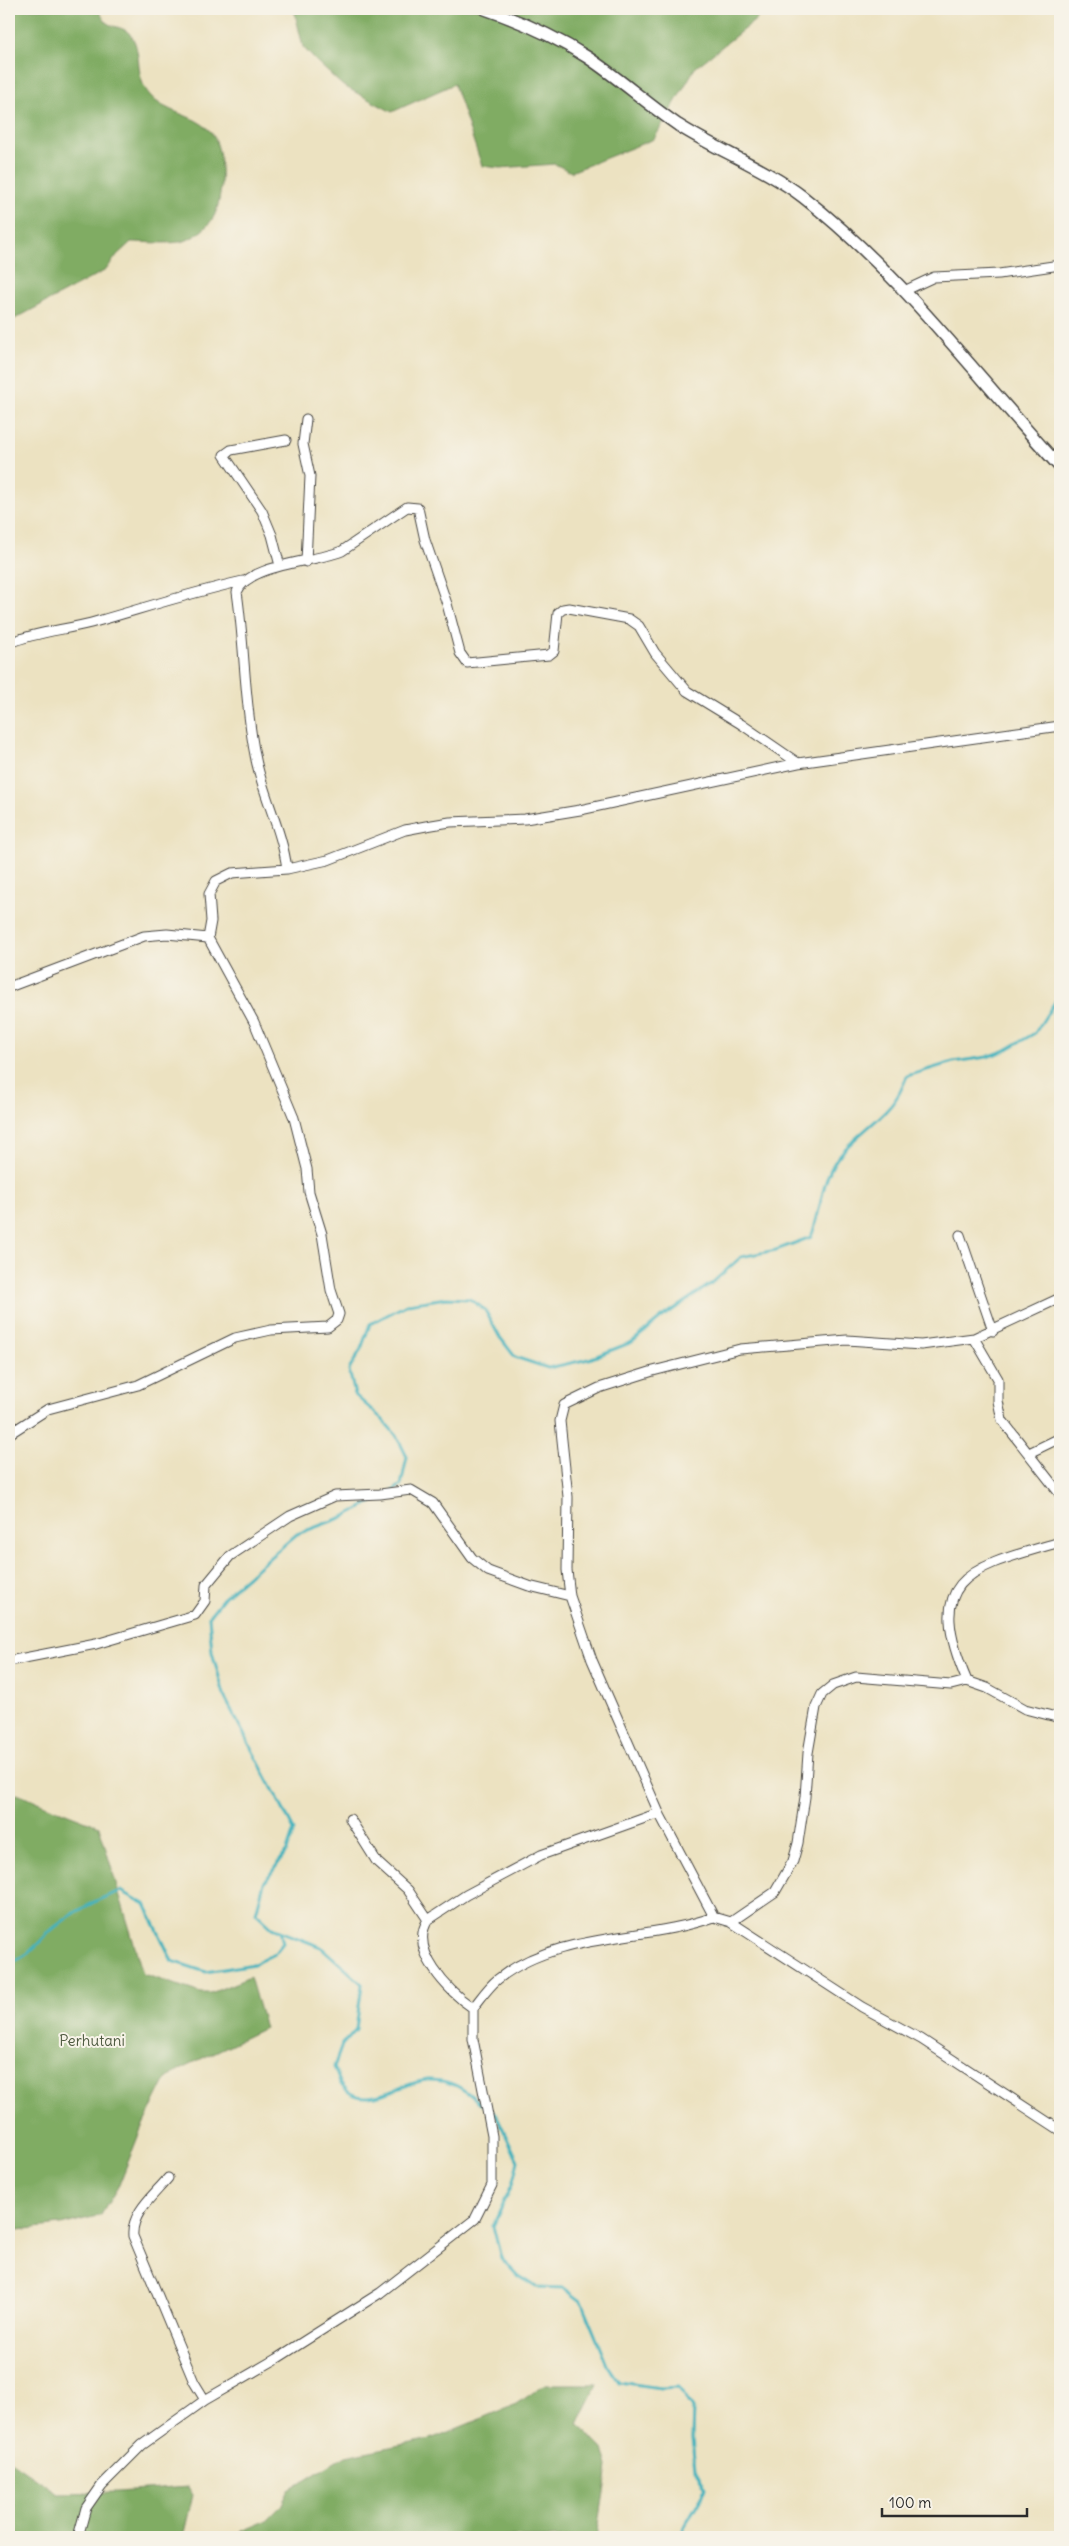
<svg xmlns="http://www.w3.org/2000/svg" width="1069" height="2546" font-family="Delius,sans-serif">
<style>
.forest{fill:#80ac64;stroke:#566c48}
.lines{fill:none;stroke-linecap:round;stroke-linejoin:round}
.stream{stroke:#43b2bd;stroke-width:3}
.minor-casing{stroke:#484642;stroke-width:11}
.tertiary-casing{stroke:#484642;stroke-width:14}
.minor{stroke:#fff;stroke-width:9}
.tertiary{stroke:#fff;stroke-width:11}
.labels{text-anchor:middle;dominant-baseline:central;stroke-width:4;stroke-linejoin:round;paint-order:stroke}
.park-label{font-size:15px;fill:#4e5a40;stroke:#f7f3e8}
</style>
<rect width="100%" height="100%" fill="#f7f3e8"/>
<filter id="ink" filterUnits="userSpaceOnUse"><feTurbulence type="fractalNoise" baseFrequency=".02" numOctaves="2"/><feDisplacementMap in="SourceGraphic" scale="10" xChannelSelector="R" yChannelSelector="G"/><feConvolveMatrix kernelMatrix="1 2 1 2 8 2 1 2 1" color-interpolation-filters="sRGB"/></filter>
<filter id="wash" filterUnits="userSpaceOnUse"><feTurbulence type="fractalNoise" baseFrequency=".0096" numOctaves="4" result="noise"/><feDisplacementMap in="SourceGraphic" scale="20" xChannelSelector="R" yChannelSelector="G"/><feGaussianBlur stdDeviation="1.12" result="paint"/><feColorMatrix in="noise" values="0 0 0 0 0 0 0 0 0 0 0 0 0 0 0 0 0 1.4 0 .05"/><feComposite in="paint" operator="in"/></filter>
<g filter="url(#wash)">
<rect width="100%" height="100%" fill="#ece2c1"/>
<path class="forest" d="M 9,9 L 98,9 C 100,13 103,18 106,22 C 115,30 128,24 135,43 C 141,61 136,78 149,94 C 164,114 194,113 210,131 C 225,147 224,200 213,218 C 208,227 196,236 187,240 C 177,245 143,242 131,242 L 117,255 L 106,270 L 9,322 Z
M 294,9 L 753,9 L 758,18 L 695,68 L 654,139 L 571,172 L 555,164 L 500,168 L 482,166 L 454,84 L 392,112 L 342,85 L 315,60 L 303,47 Z
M 17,1794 L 99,1826 L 143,1974 L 201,1993 L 211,1993 L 250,1977 L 265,2028 L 180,2069 L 165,2081 L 141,2129 L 119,2185 L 101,2215 L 61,2225 L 9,2231 L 9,1798 Z
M 545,2384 L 598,2384 L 578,2424 L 603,2449 L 608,2467 L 597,2537 L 238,2537 L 241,2531 L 267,2520 L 281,2506 L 289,2490 L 345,2456 L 431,2439 L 517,2404 Z
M 9,2460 L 57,2493 L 117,2492 L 188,2487 L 193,2495 L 183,2537 L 9,2537 Z"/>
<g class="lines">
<path class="stream" d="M 394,1490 L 401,1485 L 407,1457 L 396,1435 L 382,1419 L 355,1395 L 349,1370 L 361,1349 L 370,1324 L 408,1304 L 446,1298 L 470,1299 L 485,1310 L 499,1336 L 515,1357 L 548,1368 L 589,1359 L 632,1342 L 661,1318 L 712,1283 L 741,1257 L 776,1250 L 811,1237 C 821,1212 821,1182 836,1160 C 852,1136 882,1121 897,1097 C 901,1091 904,1083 907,1076 L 953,1062 L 987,1057 L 1004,1051 L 1035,1033 L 1060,994
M 384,1496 L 343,1517 L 297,1534 L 225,1596 L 209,1616 L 212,1652 L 225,1698 L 294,1830 L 287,1851 L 264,1883 L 256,1913 L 272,1928 L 321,1947 L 362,1984 L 356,2029 L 342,2045 L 334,2067 C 337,2073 339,2084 344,2088 C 367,2112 403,2081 428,2080 C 453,2079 466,2091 483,2105
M 9,1962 C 28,1960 41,1938 55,1927 C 77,1910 95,1900 121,1891 L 145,1904 L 172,1961 L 206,1972 L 254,1964 L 274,1954 L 283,1943 L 280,1931
M 490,2110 L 497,2116 L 518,2161 L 512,2185 L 493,2226 L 501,2258 L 518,2276 L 536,2287 L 564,2288 L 581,2301 L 607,2364 L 619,2382 L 661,2388 L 678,2387 L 693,2408 L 692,2438 L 695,2469 L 706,2489 L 678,2537"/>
</g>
</g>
<g filter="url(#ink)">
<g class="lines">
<g class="minor-casing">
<path id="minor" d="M 904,291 L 934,277 L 999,274 L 1060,265
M 306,562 L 310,476 L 303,444 L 306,419
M 280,566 L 272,535 L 262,511 L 224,455 L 231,450 L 286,440
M 9,643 C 38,631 68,630 98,621 C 147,607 193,592 243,581
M 287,869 C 282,829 262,794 255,755 C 244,701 245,646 237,592 C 248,564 316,562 342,551 L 407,507 L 418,508 L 425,540 L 447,604 L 460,653 L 467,663 L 549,655 L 554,651 L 558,613 L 563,609 L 569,608 L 629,619 L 639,626 L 655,653 L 687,691 L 741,724 L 798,763
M 9,987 L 144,936 L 167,934 L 208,938 L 211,921 L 209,894 L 216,881 L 232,873 L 287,869 L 328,860 L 405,830 L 426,826 L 450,822 L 525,819 L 580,810 L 798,763 L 1060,726
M 960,1235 L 993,1331
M 974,1338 L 998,1379 L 998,1401 L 1002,1420 L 1060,1494
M 9,1434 L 48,1409 L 138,1385 L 235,1338 L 271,1330 L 328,1327 L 337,1320 L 339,1314 L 331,1290 L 322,1234 L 309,1192 L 307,1169 L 294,1118 L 254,1022 L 208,938
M 1029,1453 L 1060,1438
M 9,1661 L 96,1644 L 195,1615 L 205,1601 L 206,1585 L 230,1556 L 290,1516 L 335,1496 L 380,1494 L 411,1490 L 433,1503 L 472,1558 L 488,1571 L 529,1586 L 570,1596
M 967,1681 C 922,1576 970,1568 1060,1542
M 350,1819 L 377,1862 L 408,1890 L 428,1920
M 714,1917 L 731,1922 L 862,2007 L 921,2039 L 1060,2130
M 731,1922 L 775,1892 L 793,1861 L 798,1843 L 805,1797 L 808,1753 L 816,1707 L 822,1694 L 833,1685 L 856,1677 L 951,1685 L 967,1681 L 987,1688 L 1025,1709 L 1060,1718
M 473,2008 C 449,1992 408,1950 428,1920 L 466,1895 L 541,1855 L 659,1813
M 168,2178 C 154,2195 131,2213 133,2236 L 194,2382 L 205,2400
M 78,2537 L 86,2508 L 102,2485 L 142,2445 L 205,2400 L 276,2359 L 380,2293 L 475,2219 L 492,2185 L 492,2136 L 473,2039 L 473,2008 C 481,1998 488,1987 498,1979 C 559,1931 645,1942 714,1917 L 659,1813 L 592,1660 L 570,1596 L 567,1570 L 568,1497 L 560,1421 L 564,1405 L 599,1388 L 653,1371 L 740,1349 L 847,1340 L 921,1345 L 974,1338 L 1060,1298"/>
</g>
<g class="tertiary-casing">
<path id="tertiary" d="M 485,9 C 520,21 556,37 587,57 C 619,78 647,104 678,125 C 717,150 767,169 803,197 C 901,273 976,376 1060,467"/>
</g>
<use href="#minor" class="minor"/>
<use href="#tertiary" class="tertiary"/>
</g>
</g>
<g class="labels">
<g class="park-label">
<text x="92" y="2040">Perhutani</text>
</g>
</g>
<rect width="1069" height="2546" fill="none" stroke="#f7f3e8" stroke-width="30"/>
<path d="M882 2508v8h145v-8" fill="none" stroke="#2b2b2b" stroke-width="2.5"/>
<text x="889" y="2508" font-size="15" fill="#2b2b2b" stroke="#f7f3e8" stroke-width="4" paint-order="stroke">100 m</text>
</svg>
